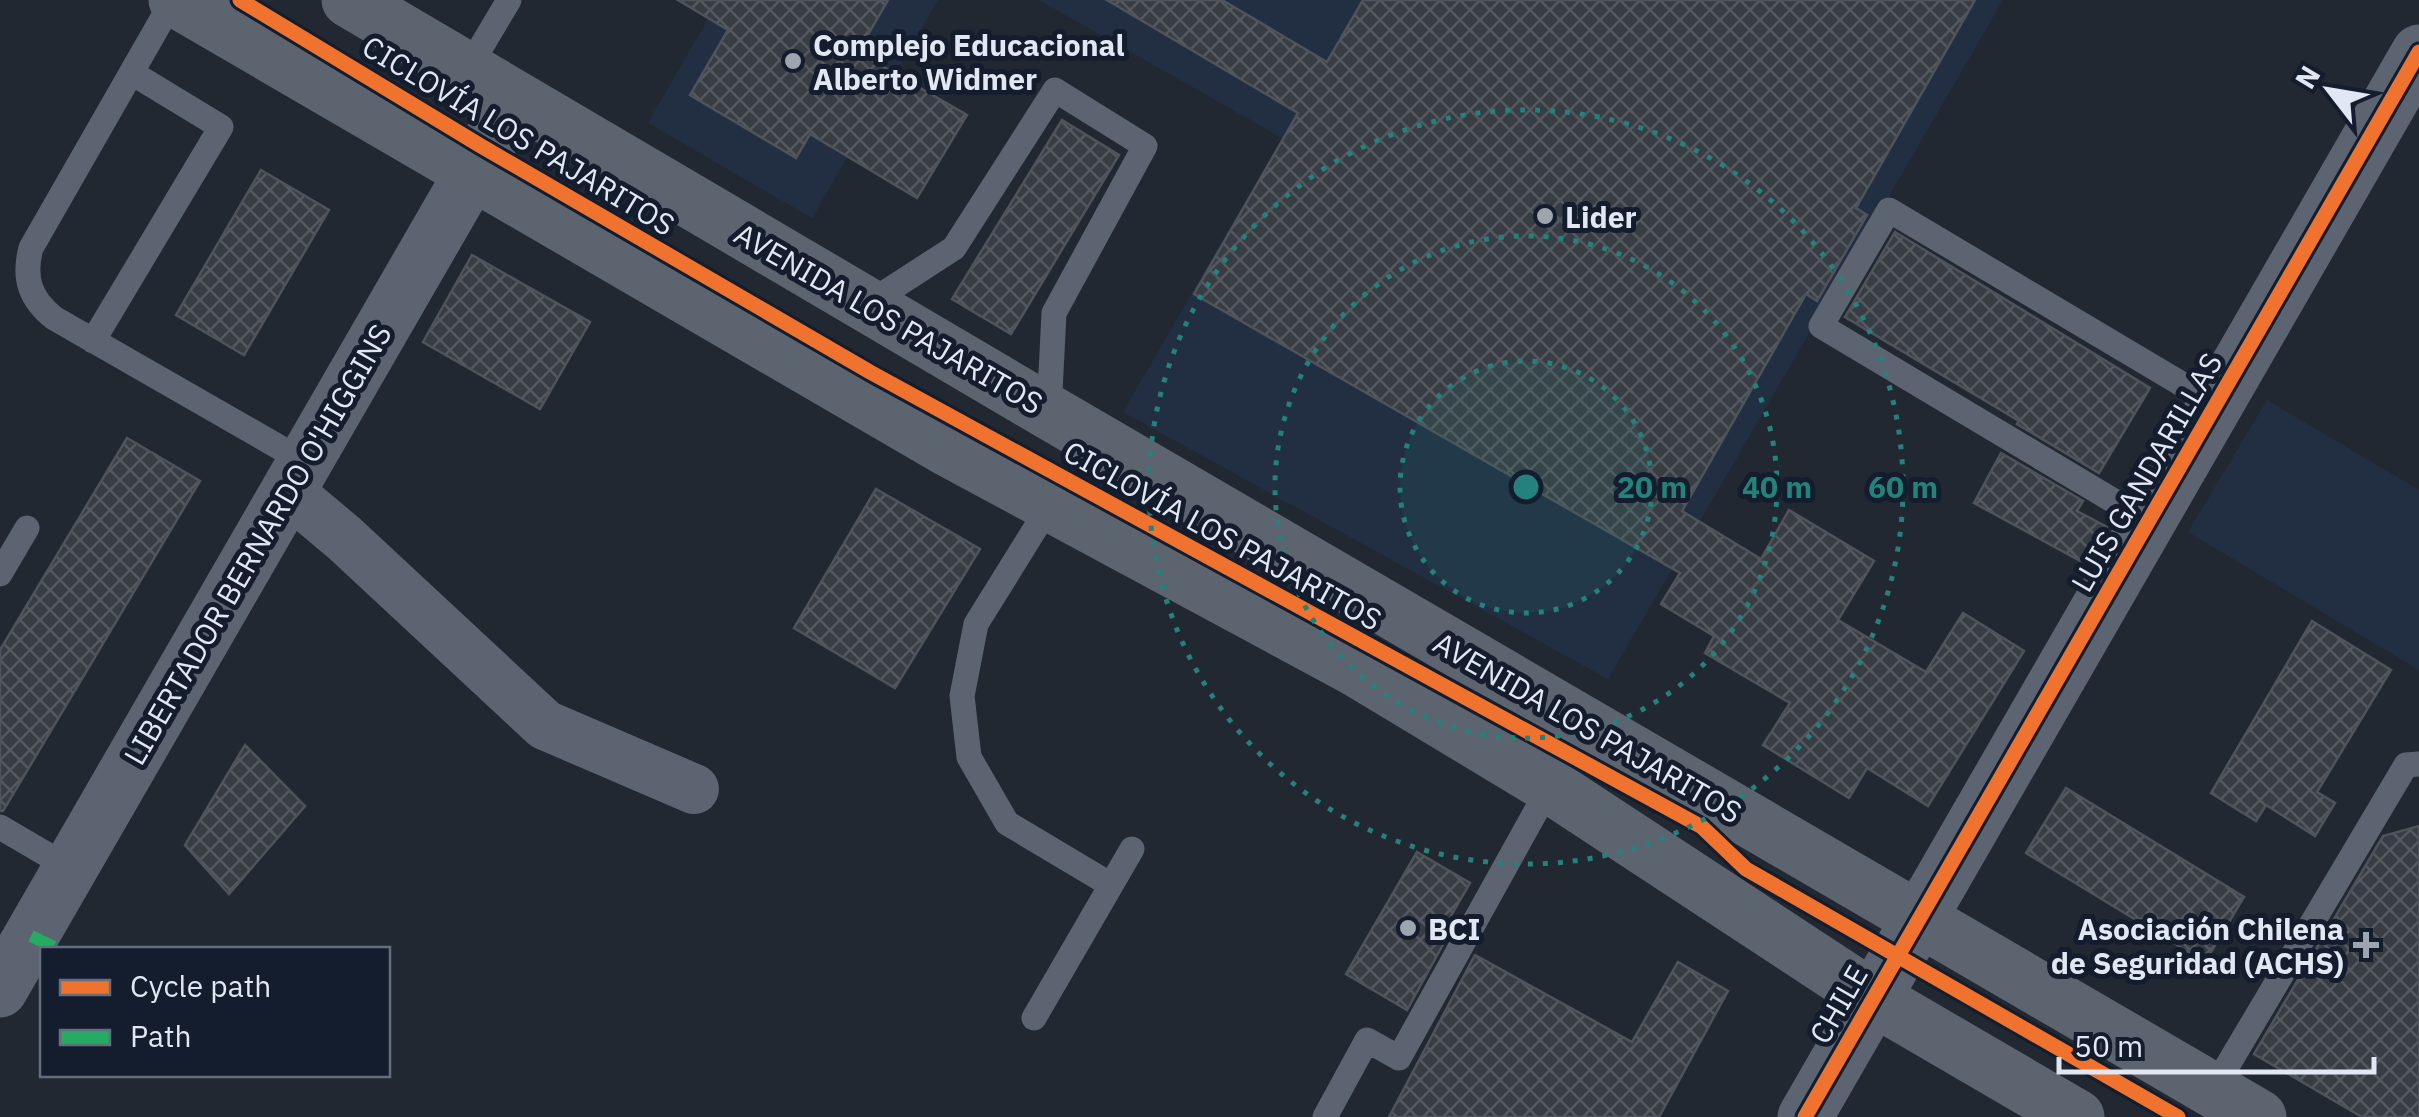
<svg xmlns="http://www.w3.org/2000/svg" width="2419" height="1117" font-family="'IBM Plex Sans',sans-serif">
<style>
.built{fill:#222f43}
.building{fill:url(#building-cross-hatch);stroke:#4f535b;stroke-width:2.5}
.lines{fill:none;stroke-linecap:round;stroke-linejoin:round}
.service{stroke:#5b6470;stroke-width:25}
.minor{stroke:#5b6470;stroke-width:50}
.tertiary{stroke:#5b6470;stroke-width:55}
.primary{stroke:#5c6470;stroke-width:55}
.quiet{stroke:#26ab63;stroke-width:12;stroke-dasharray:25 12;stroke-linecap:butt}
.cycleway-casing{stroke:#131d2d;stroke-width:21}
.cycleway{stroke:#ef722f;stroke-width:15}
.ring{fill:none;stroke:#24817b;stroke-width:5;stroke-dasharray:5 10}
.poi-dot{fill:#9ea5af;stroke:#131d2d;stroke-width:4}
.labels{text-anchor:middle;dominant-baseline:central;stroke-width:10;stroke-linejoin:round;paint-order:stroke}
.poi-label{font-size:30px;font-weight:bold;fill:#e1e8f3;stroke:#131d2d;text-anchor:start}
.street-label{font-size:30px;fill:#e1e8f3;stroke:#131d2d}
.centre{fill:#24817b;stroke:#131d2d;stroke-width:5}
.ring-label{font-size:30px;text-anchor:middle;font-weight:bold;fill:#24817b;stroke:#131d2d;stroke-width:10;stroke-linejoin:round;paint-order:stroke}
</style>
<defs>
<pattern id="building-cross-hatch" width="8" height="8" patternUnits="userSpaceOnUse" patternTransform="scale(2.5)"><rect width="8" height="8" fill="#383d44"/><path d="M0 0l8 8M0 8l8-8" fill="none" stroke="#54595f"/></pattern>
</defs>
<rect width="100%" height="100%" fill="#222831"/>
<path class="built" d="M 719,0 L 938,0 L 812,218 L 648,123 Z
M 1039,0 L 2003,0 L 1608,679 L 1123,412 L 1282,138 Z
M 2267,400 L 2419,490 L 2419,670 L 2188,532 Z"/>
<path class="building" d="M 678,0 L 888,0 L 858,52 L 967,115 L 917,198 L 810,134 L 796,158 L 690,95 L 728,30 Z
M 1107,0 L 1222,0 L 1327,62 L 1363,0 L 1975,0 L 1856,208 L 1867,215 L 1817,301 L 1806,294 L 1682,511 L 1761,559 L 1789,510 L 1874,561 L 1838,620 L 1926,672 L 1963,613 L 2024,651 L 1928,806 L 1867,768 L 1849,798 L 1763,745 L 1790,703 L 1705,653 L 1714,636 L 1661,604 L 1680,573 L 1194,294 L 1298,113 Z
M 1062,120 L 1119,155 L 1011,334 L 952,299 Z
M 261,170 L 329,210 L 244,355 L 176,315 Z
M 1895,232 L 2150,388 L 2099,473 L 2017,424 L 2019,421 L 1845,317 Z
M 472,255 L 590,322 L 540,409 L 423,342 Z
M 127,438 L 200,481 L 3,811 L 0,811 L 0,650 Z
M 2001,453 L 2083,501 L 2077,511 L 2107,527 L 2086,564 L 1974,503 Z
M 876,489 L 980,549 L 895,688 L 794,628 Z
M 2312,621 L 2391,670 L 2317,792 L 2335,803 L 2315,836 L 2266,805 L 2256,821 L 2211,793 Z
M 245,745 L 305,806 L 229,894 L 185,845 Z
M 2066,788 L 2244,897 L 2205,962 L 2026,853 Z
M 2419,826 L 2419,1117 L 2362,1117 L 2254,1054 L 2383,836 Z
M 1417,852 L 1470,883 L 1440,935 L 1446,939 L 1407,1010 L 1346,974 Z
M 1475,955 L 1632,1042 L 1678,962 L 1728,991 L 1659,1117 L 1389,1117 Z"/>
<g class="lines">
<path class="service" d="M 173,0 L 31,248 C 23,278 30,299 54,318 L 305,462
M 468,69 L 509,0
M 866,305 L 954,248 L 1055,90 L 1145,146 L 1054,313 L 1049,412
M 93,341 L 221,127 L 132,73
M 1050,505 L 976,624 L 962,696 L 969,757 L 1007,823 L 1111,885
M 2149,522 L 1821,326 L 1889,210 L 2217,405
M 0,574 L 27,528
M 0,827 L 70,868
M 1034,1018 L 1132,849
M 2213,1090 L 2406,765 L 2419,764
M 1325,1117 L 1367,1040 L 1399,1058 L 1550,786"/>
<path class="minor" d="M 288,491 L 344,538 L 545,725 L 694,789"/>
<path class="tertiary" d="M 0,990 L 515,98
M 1805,1117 L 2419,52"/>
<path class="primary" d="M 176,0 L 946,448 L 1354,668 L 1550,786 L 1873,998 L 2077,1117
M 349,0 L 1049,412 L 2259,1117"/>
<path class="quiet" d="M 31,936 L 60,950"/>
<g class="cycleway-casing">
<path id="cycleway" d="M 240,0 L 481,146 L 870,372 L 1702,827 L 1746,869 L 2178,1117
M 1805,1117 L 2419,52"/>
</g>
<use href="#cycleway" class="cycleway"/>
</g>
<circle cx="1526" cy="487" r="126" fill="#24817b" fill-opacity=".12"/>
<g class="ring">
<circle cx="1526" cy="487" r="126"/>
<circle cx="1526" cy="487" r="251"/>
<circle cx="1526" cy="487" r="377"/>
</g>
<g class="poi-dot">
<circle cx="793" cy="61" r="10"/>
<circle cx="1545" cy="216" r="10"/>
<circle cx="1408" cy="928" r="10"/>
<path d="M2361 930h10v10h10v10h-10v10h-10v-10h-10v-10h10z"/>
</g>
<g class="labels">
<g class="poi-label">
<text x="813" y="44">Complejo Educacional<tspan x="813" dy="34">Alberto Widmer</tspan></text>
<text x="1565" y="216">Lider</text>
<text x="1428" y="928">BCI</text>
<text x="2344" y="928" text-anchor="end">Asociación Chilena<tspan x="2344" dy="34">de Seguridad (ACHS)</tspan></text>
</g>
<g class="street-label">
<text transform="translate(519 135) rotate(31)">CICLOVÍA LOS PAJARITOS</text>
<text transform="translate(889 318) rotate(30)">AVENIDA LOS PAJARITOS</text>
<text transform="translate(2146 472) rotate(-60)">LUIS GANDARILLAS</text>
<text transform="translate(1223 535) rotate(29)">CICLOVÍA LOS PAJARITOS</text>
<text transform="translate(257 544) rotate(-60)">LIBERTADOR BERNARDO O'HIGGINS</text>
<text transform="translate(1588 727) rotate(30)">AVENIDA LOS PAJARITOS</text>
<text transform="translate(1838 1004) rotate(-60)">CHILE</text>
</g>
</g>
<circle cx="1526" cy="487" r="15" class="centre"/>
<g class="ring-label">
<text x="1652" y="498">20 m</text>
<text x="1777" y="498">40 m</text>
<text x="1903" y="498">60 m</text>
</g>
<rect x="40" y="947" width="350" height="130" fill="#131d2d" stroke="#656e7c" stroke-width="2.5"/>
<rect x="60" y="980" width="50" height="15" fill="#ef722f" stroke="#656e7c" stroke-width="2.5"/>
<text x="130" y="997" font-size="30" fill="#e1e8f3">Cycle path</text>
<rect x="60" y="1030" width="50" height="15" fill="#26ab63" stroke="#656e7c" stroke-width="2.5"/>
<text x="130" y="1047" font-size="30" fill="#e1e8f3">Path</text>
<g transform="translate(2329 90) rotate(301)" stroke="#131d2d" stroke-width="8" paint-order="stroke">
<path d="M0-8L18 38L0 25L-18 38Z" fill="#e1e8f3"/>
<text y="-15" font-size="28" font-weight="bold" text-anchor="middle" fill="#e1e8f3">N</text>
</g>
<path d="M2059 1057v15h315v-15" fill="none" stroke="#e1e8f3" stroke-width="5"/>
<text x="2074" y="1057" font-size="30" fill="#e1e8f3" stroke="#131d2d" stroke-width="8" paint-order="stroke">50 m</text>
</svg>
